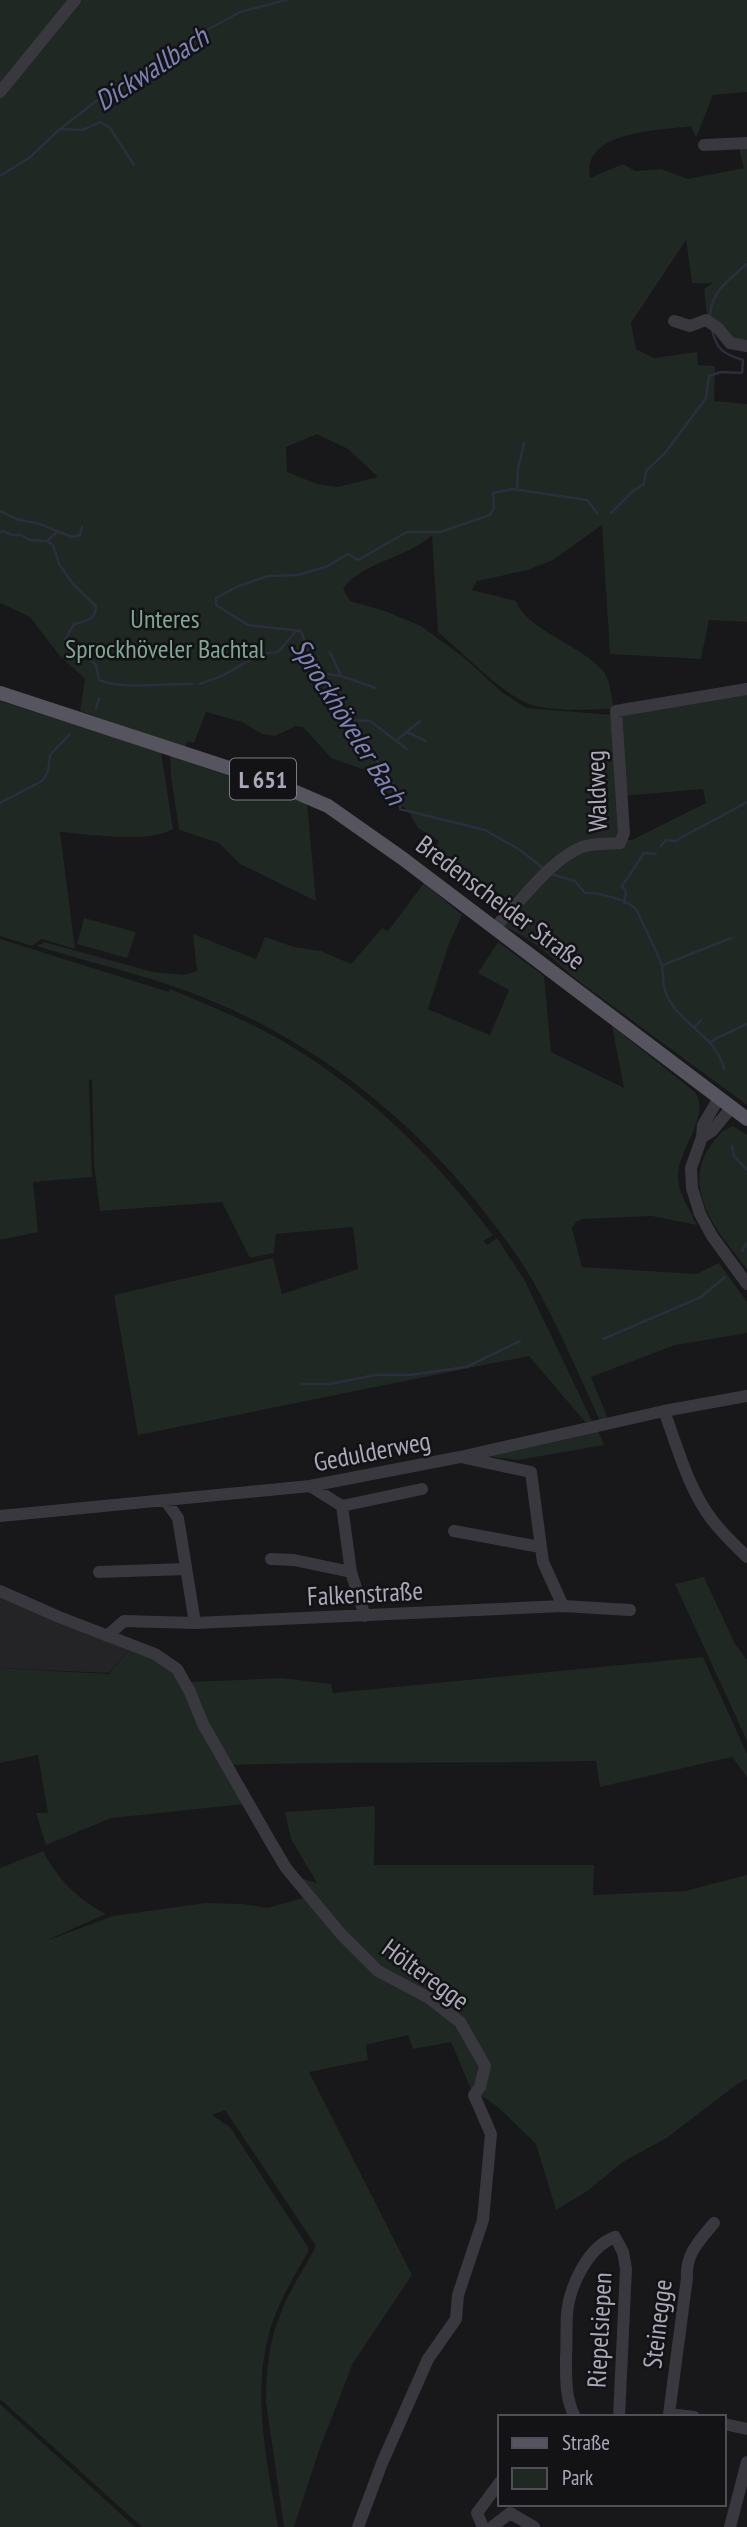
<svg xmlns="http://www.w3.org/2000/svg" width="747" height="2527" font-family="'PT Sans Narrow',sans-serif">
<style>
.built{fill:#242326}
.green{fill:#1f2823;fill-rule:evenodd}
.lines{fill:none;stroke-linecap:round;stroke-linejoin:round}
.stream{stroke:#2c2e3e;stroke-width:2.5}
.minor{stroke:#3a383f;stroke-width:12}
.major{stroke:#56545e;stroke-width:14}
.labels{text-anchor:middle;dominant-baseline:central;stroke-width:5;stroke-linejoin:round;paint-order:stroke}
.shield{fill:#131214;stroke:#7d7b88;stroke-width:2}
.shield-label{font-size:24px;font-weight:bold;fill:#aba8ba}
.park-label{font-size:26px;fill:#7ea692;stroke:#131214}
.street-label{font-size:26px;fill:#aba8ba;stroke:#131214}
.water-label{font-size:28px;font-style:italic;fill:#7d82b7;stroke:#131214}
</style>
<rect width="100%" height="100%" fill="#181719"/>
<path class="built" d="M 0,1595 L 130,1649 L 109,1673 L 0,1668 Z"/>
<path class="green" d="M 0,0 L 73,0 L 0,90 Z
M 77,0 L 747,0 L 747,92 L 713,95 L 696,138 L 691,126 C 660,131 581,130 590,178 L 623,164 L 635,171 L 661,169 L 688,179 L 744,168 L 738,145 L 747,144 L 747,344 L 730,342 L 707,315 L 704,289 L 713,283 L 692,283 L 686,240 L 631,323 L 636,349 L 654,358 L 697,352 L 698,365 L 715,366 L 714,401 L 747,404 L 747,622 L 709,620 L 701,659 L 610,654 L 602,525 L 553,560 L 528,570 L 477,581 L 472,590 L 516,601 C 525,629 585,647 604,672 C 611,683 611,696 614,709 C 589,709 550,713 527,703 C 500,692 462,652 438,632 L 432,535 C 409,558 361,562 343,589 L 350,601 L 385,611 L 421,626 L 462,656 L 503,693 L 526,708 L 613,715 L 626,840 L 632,840 L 706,803 L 703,789 L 623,796 L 618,711 L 747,691 L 747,1105 L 573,977 C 552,957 530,937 502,926 L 513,903 L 435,850 L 439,841 L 418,828 L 408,810 L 391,799 L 368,771 L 331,758 L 303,727 L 296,726 L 275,736 L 262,734 L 242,722 L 206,712 L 194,743 L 188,741 L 185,747 L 80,711 L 85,679 L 59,655 L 30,617 L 0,603 L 0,95 ZM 317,434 L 348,449 L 378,477 L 337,487 L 317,484 L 287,472 L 286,447 Z
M 0,701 L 161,752 L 173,829 C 148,844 90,834 60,832 L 75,949 L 42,939 L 32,946 L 0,936 Z
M 170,756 L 307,803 L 316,901 L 240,864 L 219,843 L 179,830 L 171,776 Z
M 424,883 L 462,915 L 449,944 L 428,1009 L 490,1035 L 509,990 L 478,973 L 498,942 L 544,976 L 551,1052 L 624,1088 L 612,1026 L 695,1092 C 712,1115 676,1151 678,1179 C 679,1195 691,1211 697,1225 L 652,1216 L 582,1219 L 576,1222 L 572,1228 L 582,1267 L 697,1274 L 719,1263 L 747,1302 L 747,1333 L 675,1345 L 591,1377 L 608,1419 L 600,1421 C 579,1375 559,1328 534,1283 C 521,1260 505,1239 489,1218 C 418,1125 326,1050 219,1004 C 160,978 97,965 37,946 L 44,942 L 153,972 L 183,975 L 197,971 L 193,934 L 256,959 L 265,937 L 294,947 L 321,951 L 351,964 L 382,928 L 388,931 Z
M 84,918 L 136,932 L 127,958 L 77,944 Z
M 0,939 L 169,992 L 170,989 C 211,1006 253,1023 291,1046 C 373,1096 435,1159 493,1235 L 483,1241 L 487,1245 L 497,1238 L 525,1281 L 592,1421 L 586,1423 L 529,1356 L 138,1435 L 114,1295 L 273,1258 L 282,1294 L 358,1269 L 353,1227 L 276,1234 L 274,1253 L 250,1258 L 222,1202 L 100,1211 L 94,1165 L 92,1079 L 89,1080 L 92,1177 L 33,1182 L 38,1232 L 0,1240 Z
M 733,1126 L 747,1135 L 747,1269 C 722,1237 680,1191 709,1148 C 716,1138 721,1130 733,1126 Z
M 597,1428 L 604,1445 L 518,1460 L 475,1455 Z
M 704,1577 L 735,1644 L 747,1660 L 747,1741 L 675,1584 Z
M 130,1649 L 155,1658 L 175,1674 L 245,1804 L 111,1818 L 46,1845 L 36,1813 L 48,1813 L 38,1755 L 0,1763 L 0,1668 L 109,1674 Z
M 703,1657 L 747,1754 L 747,1777 L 732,1757 L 600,1787 L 596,1761 C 474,1764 353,1761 231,1765 L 206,1723 L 191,1682 L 282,1678 L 331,1684 L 333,1693 Z
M 375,1806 L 374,1865 L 594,1865 L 593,1895 L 685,1891 L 747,1875 L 747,2079 L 736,2085 L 668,2137 L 623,2162 L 586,2192 L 556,2210 L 536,2144 L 498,2107 L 471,2089 L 451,2042 L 413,2049 L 408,2035 L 366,2045 L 368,2060 L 309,2072 L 412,2275 L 353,2363 L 318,2453 L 294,2527 L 284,2527 L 266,2402 C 266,2373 269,2341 280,2315 C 289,2291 304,2269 316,2246 L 225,2110 L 212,2115 L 230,2127 L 308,2247 L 308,2252 C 295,2275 280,2299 272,2324 C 250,2390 267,2460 278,2527 L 142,2527 L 0,2399 L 0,1868 L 43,1851 C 58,1879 77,1899 106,1914 L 43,1942 L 113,1916 L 205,1903 L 243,1904 L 267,1908 L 307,1897 L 297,1877 L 317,1883 L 291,1839 L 285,1812 Z
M 0,2404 L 135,2527 L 0,2527 Z"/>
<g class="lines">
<path class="stream" d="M 60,129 L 117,85 L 178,46 L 240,12 L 286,0
M 0,176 L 29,158 L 60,129 L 82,130 L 101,122 L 110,128 L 134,165
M 710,316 C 711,291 730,279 747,264
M 517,489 L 518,469 L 524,443
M 0,511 L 19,520 L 37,523 L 72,537 L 80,535 L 82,527
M 611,513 L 633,491 L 644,484 L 646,471 L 665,453 L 706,398 L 709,376 L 721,372 L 742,373 L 743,360 C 724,354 716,350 712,329
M 0,532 L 3,531 L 12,535 L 21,535 L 30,540 L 47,541 L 53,545 L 59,564 L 73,584 L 96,606 C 96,620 86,621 74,624 L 65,640 L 96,665 L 99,680 C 123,690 165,683 192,684
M 47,541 L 57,532
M 330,652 L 341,676
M 319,673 L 341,676 L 376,688
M 200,684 C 207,681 215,679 221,676 C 244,666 250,654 278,652 L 296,631
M 96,708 L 99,698
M 350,720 L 370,721 L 407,749
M 407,732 L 426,741
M 396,741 L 420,721
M 0,803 L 42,781 L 48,772 L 50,755 L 70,734
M 661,846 L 666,840 L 675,841 L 747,802
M 543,868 L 520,850 L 485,830 L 400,809 L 401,796 L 324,683 L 312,662 L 301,631 L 248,625 L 216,605 L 216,598 L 239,586 L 268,576 L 298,575 L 328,566 L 348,554 L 358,560 L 407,532 L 440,532 L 490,515 L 494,508 L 493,493 L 512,489 L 587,500 L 598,514
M 551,874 L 575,881 L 585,893 C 597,892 627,900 635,908 C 638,912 662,963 662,967 C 664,976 662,985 666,993 C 678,1024 717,1036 724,1069
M 624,903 L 626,892 L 622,886 L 644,853 L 656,854
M 663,965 L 731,938
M 694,1028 L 701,1020
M 710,1043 L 715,1039 L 747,1024
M 732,1146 L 734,1156 L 747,1170
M 742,1251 L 747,1243
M 603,1339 L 701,1297 L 725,1277
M 301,1384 L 330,1384 L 375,1375 L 410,1375 L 466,1367 L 520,1341"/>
<path class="minor" d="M 0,92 L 75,0
M 704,145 L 747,143
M 674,321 L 690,326 L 706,320 L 718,328 L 730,343 L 747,346
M 494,928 C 521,903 548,861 582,847 C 593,843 609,844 620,843 L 624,833 L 616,711 L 747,689
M 719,1098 L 703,1125 L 702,1137 L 691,1168 L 692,1188 L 700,1214 L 712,1236 L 747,1284
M 702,1137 L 712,1131 L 732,1107
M 664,1411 C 678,1448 688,1489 713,1521 C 723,1534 736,1546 747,1557
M 465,1458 L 531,1472 L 543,1562 L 563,1606
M 310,1486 L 342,1506 L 351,1572 L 365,1616
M 165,1500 L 178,1518 L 195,1623
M 342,1506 L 422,1489
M 0,1516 L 310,1486 L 460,1457 L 664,1411 L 747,1396
M 454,1531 L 540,1547
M 271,1559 L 294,1560 L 351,1572
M 99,1572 L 185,1569
M 0,1591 L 59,1617 L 155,1654 L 177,1669 L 190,1692 L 203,1724 L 270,1841 L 286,1868 L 341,1934 L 378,1971 L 429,1998 L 460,2022 L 485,2066 L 480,2087 L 474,2095 L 491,2134 L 483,2220 L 458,2295 L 456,2319 L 428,2359 L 382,2463 L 358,2527
M 107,1636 L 124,1621 L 195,1623 L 563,1606 L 630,1610
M 575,2417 C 565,2398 566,2378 566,2357 C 567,2343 566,2328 567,2313 C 570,2285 588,2247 615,2237 L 623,2252 L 626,2269 L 619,2417
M 694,2417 L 669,2414 L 687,2278 C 685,2255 699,2241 714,2223
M 724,2424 L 747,2429
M 483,2527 L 477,2513 L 500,2482
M 492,2527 L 510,2513 L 534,2527
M 730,2527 L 747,2462"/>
<path class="major" d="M 0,693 L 235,770 L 277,784 L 328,806 L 402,858 L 747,1119"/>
</g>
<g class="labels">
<rect class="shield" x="230" y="758.5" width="66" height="41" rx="5"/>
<g class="shield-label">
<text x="263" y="779">L 651</text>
</g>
<g class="park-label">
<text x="165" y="618">Unteres<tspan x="165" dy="30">Sprockhöveler Bachtal</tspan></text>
</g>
<g class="street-label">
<text transform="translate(596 791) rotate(-92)">Waldweg</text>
<text transform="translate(501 902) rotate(37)">Bredenscheider Straße</text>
<text transform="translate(372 1451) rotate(-11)">Gedulderweg</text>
<text transform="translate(365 1593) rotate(-3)">Falkenstraße</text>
<text transform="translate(426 1974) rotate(36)">Hölteregge</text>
<text transform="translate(657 2324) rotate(-83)">Steinegge</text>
<text transform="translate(599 2330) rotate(-87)">Riepelsiepen</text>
</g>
<g class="water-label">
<text transform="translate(151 68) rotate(-33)">Dickwallbach</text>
<text transform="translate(349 721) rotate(58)">Sprockhöveler Bach</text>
</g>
</g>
<rect x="498" y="2415" width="228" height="91" fill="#131214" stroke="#504e56" stroke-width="2"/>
<rect x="512" y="2438" width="35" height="10" fill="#56545e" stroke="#504e56" stroke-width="2"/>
<text x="562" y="2450" font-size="21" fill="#aba8ba">Straße</text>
<rect x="512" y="2468" width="35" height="21" fill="#1f2823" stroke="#504e56" stroke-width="2"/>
<text x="562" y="2485" font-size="21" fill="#aba8ba">Park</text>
</svg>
